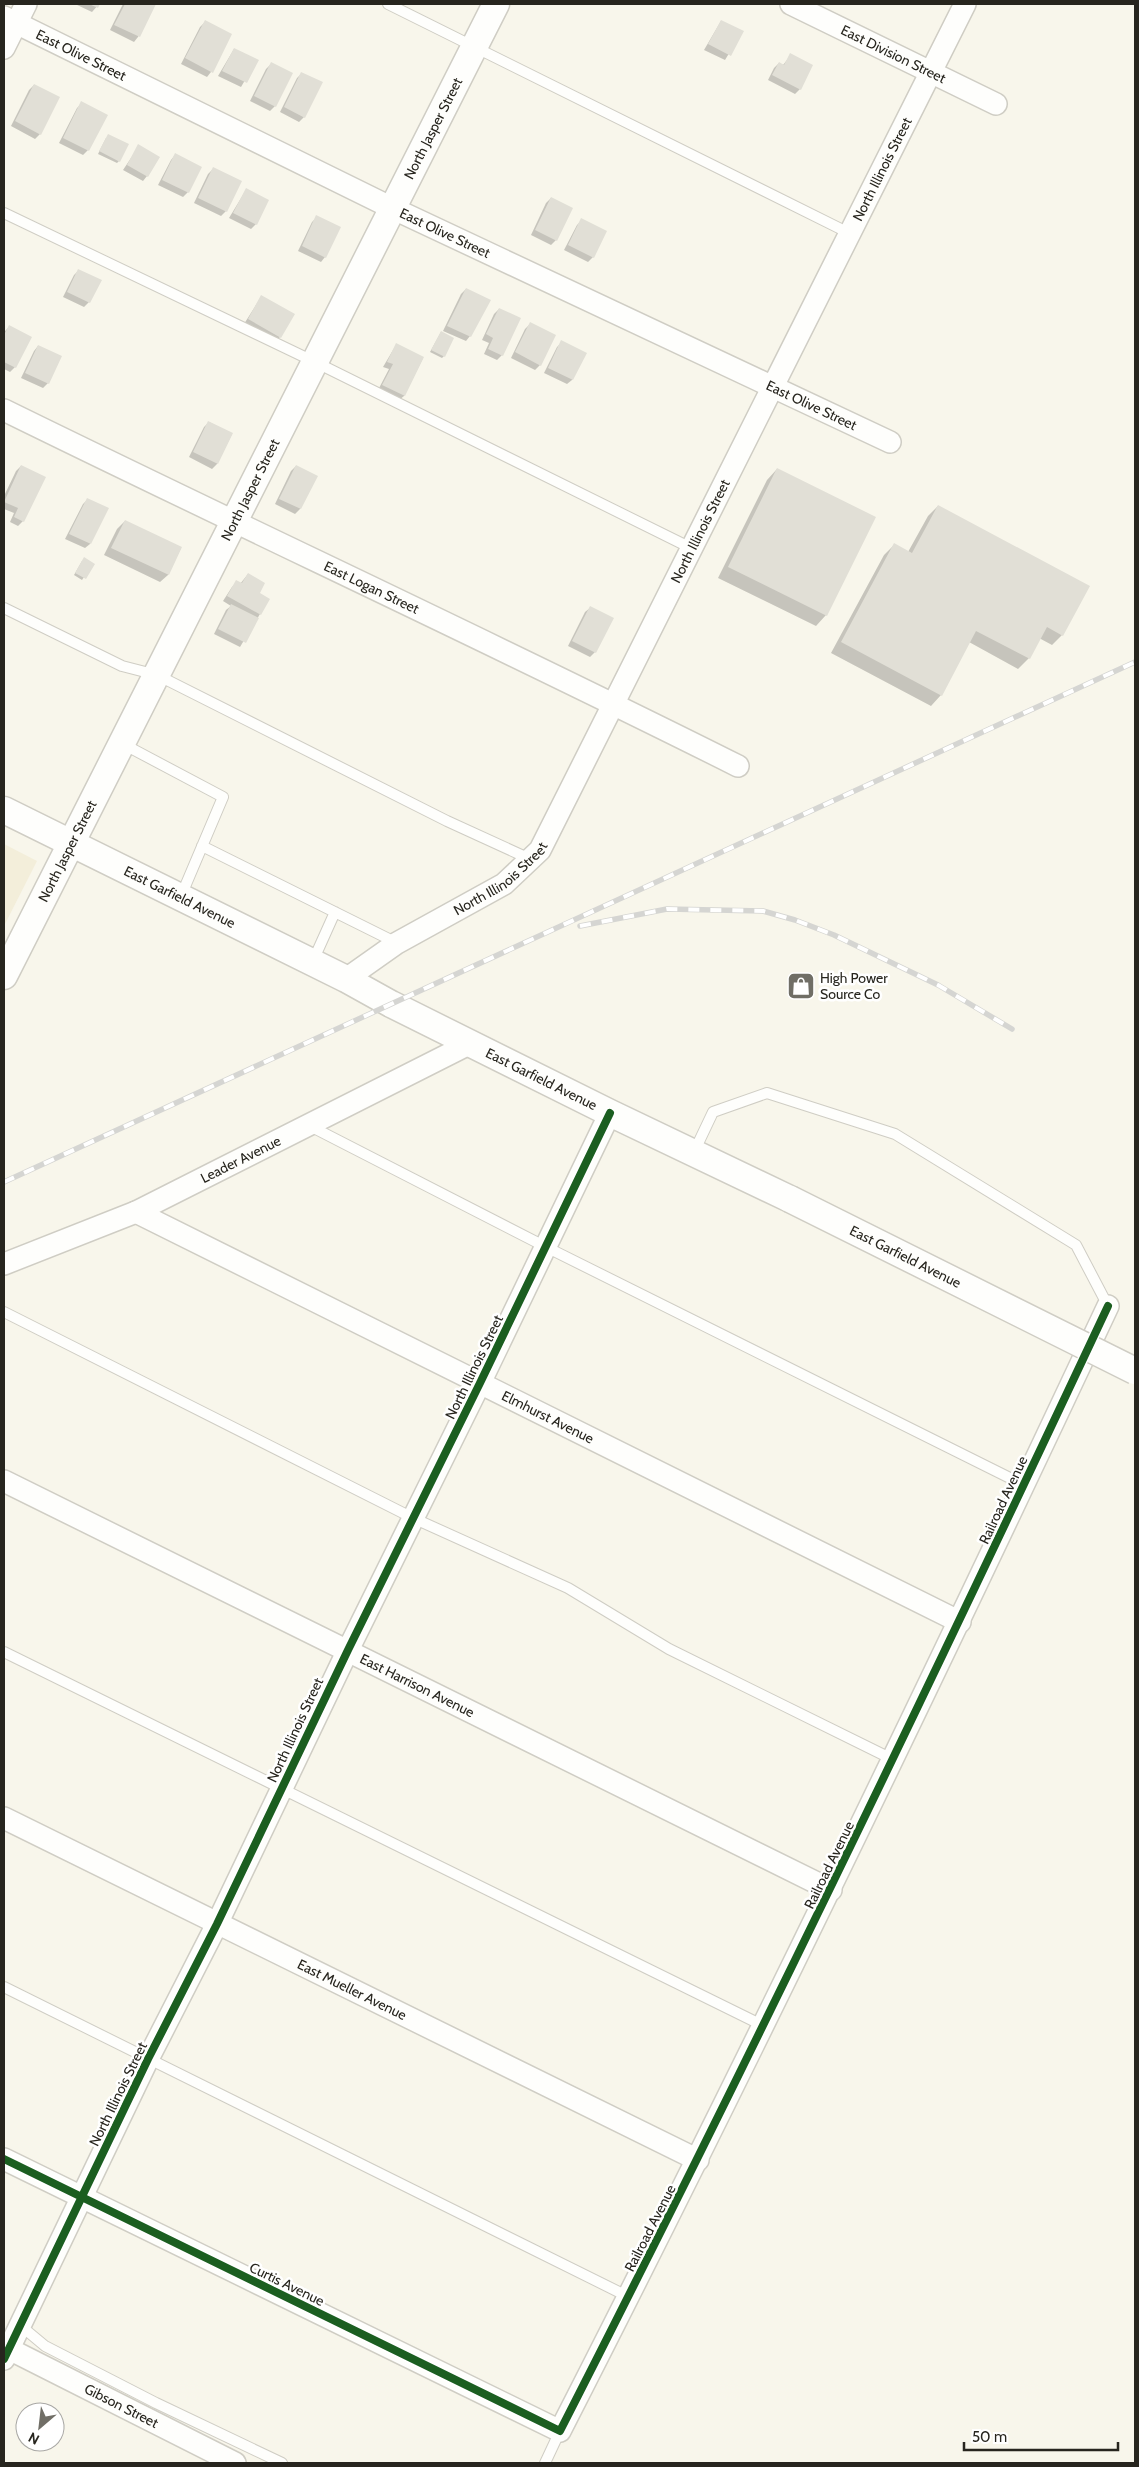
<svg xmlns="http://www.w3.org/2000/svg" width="1139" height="2467" font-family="Cabin,sans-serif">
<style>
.built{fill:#f3eeda}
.shadow{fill:#0003}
.building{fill:#e1dfd6}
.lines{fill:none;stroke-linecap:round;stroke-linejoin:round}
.service-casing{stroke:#cfcdc4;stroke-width:12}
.minor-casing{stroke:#cfcdc4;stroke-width:24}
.tertiary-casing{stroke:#cfcdc4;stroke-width:29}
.service{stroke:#fefefc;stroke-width:10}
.minor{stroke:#fefefc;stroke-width:21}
.tertiary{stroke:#fefefc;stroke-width:26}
.rail-casing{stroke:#d5d5d2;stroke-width:5.5}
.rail{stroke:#fff;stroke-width:4;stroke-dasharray:11;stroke-linecap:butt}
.tertiary-bridge-casing{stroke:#cfcdc4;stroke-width:29;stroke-linecap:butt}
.tertiary-bridge{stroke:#fefefc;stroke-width:26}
.cycleway-casing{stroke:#fff;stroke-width:11}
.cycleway{stroke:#1b5e20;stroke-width:8}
.labels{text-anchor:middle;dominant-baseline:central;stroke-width:5;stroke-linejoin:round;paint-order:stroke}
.street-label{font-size:14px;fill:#27251e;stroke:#fff}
.poi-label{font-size:14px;fill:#27251e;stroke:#fff;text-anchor:start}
</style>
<rect width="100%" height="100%" fill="#f8f6eb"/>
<path class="built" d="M 4,844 L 37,861 L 4,926 Z"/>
<path class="shadow" d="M 75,4 L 99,4 L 92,12 Z
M 123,4 L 155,4 L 138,37 L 134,42 L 110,30 Z
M 721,21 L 742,32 L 725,60 L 704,50 Z
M 205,22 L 211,72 L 207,77 L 181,64 L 200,27 Z
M 234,49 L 257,60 L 241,87 L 218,76 Z
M 791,55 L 800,89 L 795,94 L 768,80 L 774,68 L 779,63 L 783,65 Z
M 271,64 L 275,106 L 270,111 L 250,101 L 266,69 Z
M 302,73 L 304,117 L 299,122 L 280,112 L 297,78 Z
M 34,85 L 40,134 L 35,139 L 11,126 L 29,90 Z
M 82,103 L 88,150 L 83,155 L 59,143 L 77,108 Z
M 106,138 L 119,161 L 117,163 L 98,154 Z
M 139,146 L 147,176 L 143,181 L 123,170 Z
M 175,155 L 188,192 L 183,197 L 158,185 L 171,160 Z
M 213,169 L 226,211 L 221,216 L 194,203 L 208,174 Z
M 246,190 L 256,224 L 251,229 L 229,218 Z
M 551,198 L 556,240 L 551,245 L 531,235 L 546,203 Z
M 317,217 L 325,257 L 321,262 L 298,251 L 312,222 Z
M 582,220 L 593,257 L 588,262 L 564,250 L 577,225 Z
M 79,270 L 89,302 L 84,307 L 63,297 L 74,275 Z
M 466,289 L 470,336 L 466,341 L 443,331 L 461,294 Z
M 261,297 L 280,337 L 275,342 L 244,324 Z
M 499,309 L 502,355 L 497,360 L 484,354 L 489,343 L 482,340 L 494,314 Z
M 530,324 L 540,365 L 535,370 L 511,358 L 525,329 Z
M 9,327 L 15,367 L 10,372 L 4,369 L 4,332 Z
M 441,332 L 444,356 L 442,358 L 430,352 Z
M 562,342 L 585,354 L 572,380 L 567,384 L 544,373 L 557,347 Z
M 396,345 L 423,358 L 404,396 L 399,400 L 378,390 L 389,369 L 383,367 Z
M 38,346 L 48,383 L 43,388 L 21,378 L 34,351 Z
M 209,422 L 232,434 L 217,464 L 212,469 L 189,457 L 204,427 Z
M 21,466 L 23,521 L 18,526 L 10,522 L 14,513 L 4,509 L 4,496 L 16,471 Z
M 296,466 L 316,476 L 300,509 L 295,514 L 275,504 L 291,471 Z
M 777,469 L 826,615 L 816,626 L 718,578 L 767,480 Z
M 88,499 L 90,544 L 85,548 L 65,539 L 83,504 Z
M 938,506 L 1062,635 L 1052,645 L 1039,638 L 1029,658 L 1018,669 L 969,642 L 941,695 L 931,706 L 831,653 L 884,555 L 894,545 L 908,552 L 928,516 Z
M 125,521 L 181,548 L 168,575 L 160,582 L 104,555 L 117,529 Z
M 82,561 L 93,564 L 82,580 L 74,575 Z
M 248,574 L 258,593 L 260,614 L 240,647 L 214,634 L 226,610 L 231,606 L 223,601 L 232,587 L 237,582 L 240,584 Z
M 590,608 L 595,652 L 590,657 L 568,646 L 585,612 Z"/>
<path class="building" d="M 89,4 L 100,4 L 98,8 Z
M 125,4 L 156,4 L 140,37 L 114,25 Z
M 205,20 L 232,34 L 213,73 L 185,58 Z
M 721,20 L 744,31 L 731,56 L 708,44 Z
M 234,48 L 259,60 L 247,83 L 222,71 Z
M 790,53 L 813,65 L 801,90 L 772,75 L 779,62 L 784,65 Z
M 271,62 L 293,73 L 276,107 L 254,96 Z
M 301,72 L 323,82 L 305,118 L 284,107 Z
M 34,84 L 60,97 L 41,135 L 15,121 Z
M 81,101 L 108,115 L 89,151 L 63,138 Z
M 108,134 L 129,144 L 120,162 L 99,151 Z
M 138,144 L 160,157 L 148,177 L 127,165 Z
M 175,153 L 202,167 L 189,193 L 162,180 Z
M 213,167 L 242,181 L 227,212 L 198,198 Z
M 246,188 L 269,200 L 257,225 L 233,213 Z
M 551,197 L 573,208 L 557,241 L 535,230 Z
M 316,215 L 341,227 L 326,258 L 302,246 Z
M 581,218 L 607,231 L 594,258 L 568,245 Z
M 78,269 L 102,280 L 90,303 L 67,292 Z
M 466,288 L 491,300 L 471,337 L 447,326 Z
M 261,295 L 295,314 L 281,338 L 248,319 Z
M 499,308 L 521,318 L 503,356 L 488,349 L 493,338 L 486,334 Z
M 530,322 L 556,335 L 541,366 L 515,352 Z
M 9,325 L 32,337 L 16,368 L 4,362 L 4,335 Z
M 441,331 L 454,338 L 445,357 L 431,350 Z
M 561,340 L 587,353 L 573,380 L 548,368 Z
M 396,343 L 424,357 L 405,396 L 382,385 L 393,364 L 387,362 Z
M 38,345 L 62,356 L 49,384 L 25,373 Z
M 208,421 L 233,433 L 218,464 L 193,452 Z
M 21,465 L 46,477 L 24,522 L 14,517 L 18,508 L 4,502 Z
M 296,465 L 318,476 L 301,509 L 279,499 Z
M 777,468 L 876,517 L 827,616 L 728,567 Z
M 87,498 L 109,508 L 91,544 L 69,534 Z
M 938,505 L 1090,586 L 1063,636 L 1047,627 L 1030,659 L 976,631 L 942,696 L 841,642 L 894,543 L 912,553 Z
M 125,520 L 182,547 L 169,575 L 111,548 Z
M 84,557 L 95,564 L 86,579 L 75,573 Z
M 248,573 L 265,583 L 260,593 L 270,599 L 261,615 L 227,596 L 236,580 L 242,583 Z
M 231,604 L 259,618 L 246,643 L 218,629 Z
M 590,606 L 614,618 L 596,653 L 572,641 Z"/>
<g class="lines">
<g class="service-casing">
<path id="service" d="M 388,4 L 849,233
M 4,213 L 315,362 L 691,548
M 4,608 L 122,666 L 157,675 L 447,821 L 530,859
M 123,744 L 223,797 L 181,896
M 202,846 L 397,943
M 313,961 L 335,912
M 308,1125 L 546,1247 L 1024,1485
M 694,1152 L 713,1112 L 767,1093 L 895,1134 L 1076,1245 L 1108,1306
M 4,1312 L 413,1518 L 568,1588 L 669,1649 L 894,1760
M 4,1652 L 764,2026
M 4,1987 L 629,2297
M 21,2326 L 45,2346 L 156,2403 L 282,2463
M 545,2463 L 560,2431"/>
</g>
<g class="minor-casing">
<g id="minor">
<path id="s1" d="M 791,4 L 996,104"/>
<path id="s2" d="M 4,17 L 392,208 L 890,442"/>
<path d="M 4,48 L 26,4"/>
<path id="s3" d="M 4,410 C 248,530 495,644 738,766"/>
<path id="s4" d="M 346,979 L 397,943 L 504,884 L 540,850 L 965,4"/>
<path id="s5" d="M 136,1212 L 960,1622"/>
<path id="s6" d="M 4,1264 L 136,1212 L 471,1043"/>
<path id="s7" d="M 4,1481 L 831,1890"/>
<path id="s8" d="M 4,1818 L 698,2160"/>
<path d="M 4,2159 L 560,2431 C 750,2059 931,1683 1108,1306"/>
<path id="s9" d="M 9,2349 L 235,2463"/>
<path d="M 4,2359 L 148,2059 L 217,1924 L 348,1650 L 480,1383 L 610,1113"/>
</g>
</g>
<g class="tertiary-casing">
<g id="tertiary">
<path id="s10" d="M 4,810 L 346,979 L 391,1004 L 610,1113 L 790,1199"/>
<path id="s11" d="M 4,976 L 496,4"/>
</g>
</g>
<use href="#service" class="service"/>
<use href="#minor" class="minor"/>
<use href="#tertiary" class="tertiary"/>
<g class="rail-casing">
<path id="rail" d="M 580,926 L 667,909 L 763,911 L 795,920 L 834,935 L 938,985 L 1012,1029
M 4,1182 L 1135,662"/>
</g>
<use href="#rail" class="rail"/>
<g class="tertiary-bridge-casing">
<g id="tertiary-bridge">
<path id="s12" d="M 790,1199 L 1135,1371"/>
</g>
</g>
<use href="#tertiary-bridge" class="tertiary-bridge"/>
<g class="cycleway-casing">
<path id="cycleway" d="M 4,2159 L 560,2431 C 750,2059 931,1683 1108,1306
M 4,2359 L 148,2059 L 217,1924 L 348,1650 L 480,1383 L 610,1113"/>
</g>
<use href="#cycleway" class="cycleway"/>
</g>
<defs>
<g id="shop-square" transform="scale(1.4375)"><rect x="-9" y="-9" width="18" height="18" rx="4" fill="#706e66" stroke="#fff"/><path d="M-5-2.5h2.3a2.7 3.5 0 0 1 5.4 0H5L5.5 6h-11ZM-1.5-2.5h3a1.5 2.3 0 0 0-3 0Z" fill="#fff"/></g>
</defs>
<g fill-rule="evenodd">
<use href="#shop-square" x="801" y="986"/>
</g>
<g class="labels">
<g class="street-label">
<text stroke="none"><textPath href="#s1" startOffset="114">East Division Street</textPath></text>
<text stroke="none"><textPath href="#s2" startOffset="86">East Olive Street</textPath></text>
<text stroke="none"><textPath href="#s11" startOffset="950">North Jasper Street</textPath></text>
<text stroke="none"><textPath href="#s4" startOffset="996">North Illinois Street</textPath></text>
<text stroke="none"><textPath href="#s2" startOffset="491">East Olive Street</textPath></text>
<text stroke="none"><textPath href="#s2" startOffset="896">East Olive Street</textPath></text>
<text stroke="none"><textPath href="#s11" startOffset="545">North Jasper Street</textPath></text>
<text stroke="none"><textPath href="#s4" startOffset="591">North Illinois Street</textPath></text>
<text stroke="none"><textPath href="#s3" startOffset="408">East Logan Street</textPath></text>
<text stroke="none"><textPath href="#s11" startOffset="140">North Jasper Street</textPath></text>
<text stroke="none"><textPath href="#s4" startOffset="185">North Illinois Street</textPath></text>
<text stroke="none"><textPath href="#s10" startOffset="196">East Garfield Avenue</textPath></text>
<text stroke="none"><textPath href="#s10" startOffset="601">East Garfield Avenue</textPath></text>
<text stroke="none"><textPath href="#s6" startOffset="259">Leader Avenue</textPath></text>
<text stroke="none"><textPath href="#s12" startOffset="129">East Garfield Avenue</textPath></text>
<text transform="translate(474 1367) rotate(-64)">North Illinois Street</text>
<text stroke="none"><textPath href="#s5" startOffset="460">Elmhurst Avenue</textPath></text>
<text transform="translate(1003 1500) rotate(-65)">Railroad Avenue</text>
<text stroke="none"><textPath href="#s7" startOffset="461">East Harrison Avenue</textPath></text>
<text transform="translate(295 1730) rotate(-65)">North Illinois Street</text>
<text transform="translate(829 1865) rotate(-64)">Railroad Avenue</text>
<text stroke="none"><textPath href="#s8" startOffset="388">East Mueller Avenue</textPath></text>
<text transform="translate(118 2094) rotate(-64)">North Illinois Street</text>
<text transform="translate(650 2228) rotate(-63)">Railroad Avenue</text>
<text transform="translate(287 2284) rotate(26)">Curtis Avenue</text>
<text stroke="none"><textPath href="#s9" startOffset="126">Gibson Street</textPath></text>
</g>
<g class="poi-label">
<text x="820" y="978">High Power<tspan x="820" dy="16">Source Co</tspan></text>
</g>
</g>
<rect width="1139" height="2467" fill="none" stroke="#27251e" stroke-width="10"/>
<g transform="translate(40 2427) rotate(208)"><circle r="24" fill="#ffffff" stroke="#a9a8a5"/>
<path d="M0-4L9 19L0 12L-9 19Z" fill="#706e66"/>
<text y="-8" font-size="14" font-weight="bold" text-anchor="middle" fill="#27251e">N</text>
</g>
<path d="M964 2442v8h154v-8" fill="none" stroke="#27251e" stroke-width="2.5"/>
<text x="972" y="2442" font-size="15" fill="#27251e" stroke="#ffffff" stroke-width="4" paint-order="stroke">50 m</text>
</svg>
